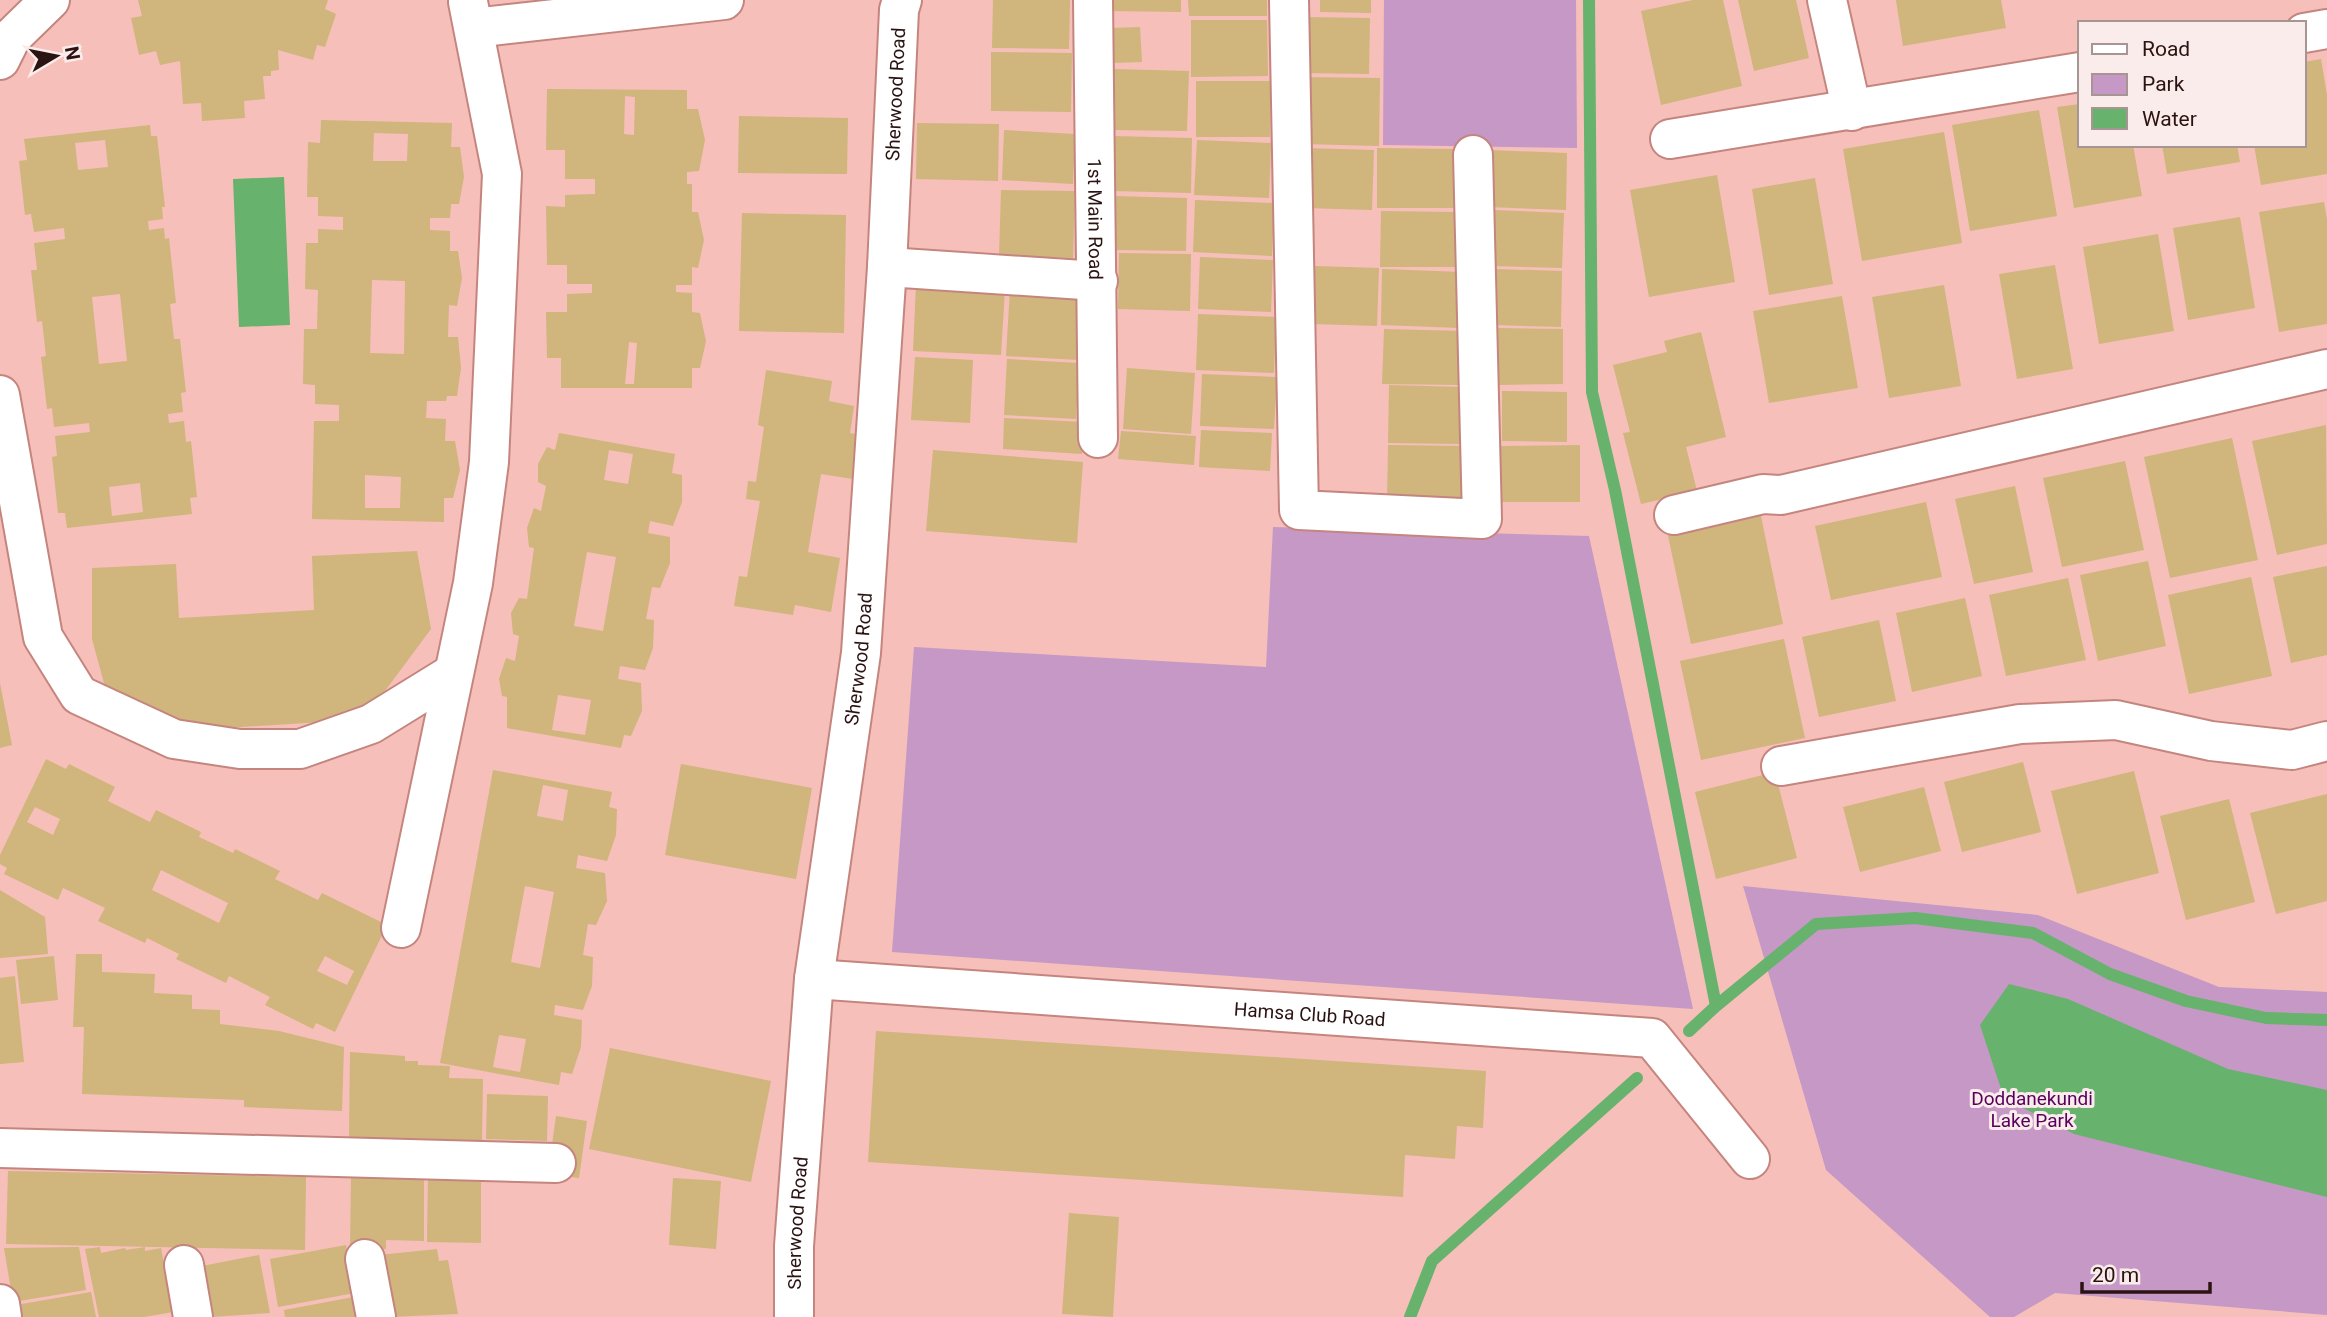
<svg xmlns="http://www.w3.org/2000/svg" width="2327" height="1317" font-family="Roboto,sans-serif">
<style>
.green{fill:#c598c6}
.water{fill:#67b26d}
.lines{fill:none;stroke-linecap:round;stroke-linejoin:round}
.stream{stroke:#67b26d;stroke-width:12}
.building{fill:#d0b57c;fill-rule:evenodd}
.minor-casing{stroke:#c5857f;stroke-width:42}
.minor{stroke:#fff;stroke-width:38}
.labels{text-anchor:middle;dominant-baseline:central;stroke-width:6;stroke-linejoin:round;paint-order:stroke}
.street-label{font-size:19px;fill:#2b1311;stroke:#faecea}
.park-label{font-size:19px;fill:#59005e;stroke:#faecea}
</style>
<rect width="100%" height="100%" fill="#f6bfb9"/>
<path class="green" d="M 1384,0 L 1576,0 L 1577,148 L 1383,145 Z
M 1273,527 L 1589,536 L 1693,1009 L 892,952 L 914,647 L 1266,667 Z
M 1743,886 L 2038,915 L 2219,987 L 2327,992 L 2327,1315 L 2055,1293 L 2014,1317 L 1990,1317 L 1826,1170 Z"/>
<path class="water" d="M 284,177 L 290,325 L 239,327 L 233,179 Z
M 2009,984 L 2068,999 L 2228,1069 L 2327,1090 L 2327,1197 L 2074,1134 L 2004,1098 L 1980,1025 Z"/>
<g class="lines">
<path class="stream" d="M 1589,0 L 1592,392 L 1615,490 L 1716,1006 L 1689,1031
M 1716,1006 L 1816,924 L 1915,918 L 2033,933 L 2110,974 L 2186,1001 L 2266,1018 L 2327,1020
M 1410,1317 L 1432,1261 L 1637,1078"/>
</g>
<path class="building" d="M 138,0 L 328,0 L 325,9 L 336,14 L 325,47 L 317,45 L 313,60 L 278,50 L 279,70 L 271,71 L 271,76 L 263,76 L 265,99 L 244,101 L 245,118 L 202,121 L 201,103 L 183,104 L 180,61 L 160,65 L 156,51 L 139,55 L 131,18 L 142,16 Z
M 993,0 L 1070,0 L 1069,49 L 992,48 Z
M 1110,0 L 1181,0 L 1181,12 L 1110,11 Z
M 1188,0 L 1267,0 L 1267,16 L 1189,16 Z
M 1320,0 L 1371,0 L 1371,13 L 1320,12 Z
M 1693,0 L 1723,0 L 1742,86 L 1661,105 L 1641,11 Z
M 1738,0 L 1796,0 L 1809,58 L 1754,71 Z
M 1896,0 L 2001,0 L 2006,28 L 1903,46 Z
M 1303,17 L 1370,18 L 1369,74 L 1301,73 Z
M 1191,20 L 1267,20 L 1268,76 L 1191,77 Z
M 1140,27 L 1142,62 L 1112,63 L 1110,28 Z
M 991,52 L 1072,53 L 1071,112 L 991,111 Z
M 2321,59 L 2327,95 L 2327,174 L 2261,185 L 2254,145 L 2304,145 L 2304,62 Z
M 1113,69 L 1189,71 L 1187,131 L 1112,130 Z
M 1303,77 L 1380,78 L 1379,146 L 1301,144 Z
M 1196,81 L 1270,81 L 1270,137 L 1196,137 Z
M 547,89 L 687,90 L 687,109 L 698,109 L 705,140 L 699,171 L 687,172 L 687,184 L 692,184 L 692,212 L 698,212 L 704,240 L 698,268 L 692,267 L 692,285 L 676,285 L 676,292 L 692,293 L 692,312 L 700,313 L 706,341 L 700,368 L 692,368 L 692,388 L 561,388 L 561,358 L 547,358 L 546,312 L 567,312 L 567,294 L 592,293 L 592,284 L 567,284 L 567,265 L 547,265 L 546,206 L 565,207 L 565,195 L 595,194 L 595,179 L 565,179 L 565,150 L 546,150 ZM 625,96 L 635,97 L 634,135 L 624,134 ZM 629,342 L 637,343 L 634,384 L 625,384 Z
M 2080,104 L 2080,145 L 2133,145 L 2142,196 L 2074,208 L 2057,107 Z
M 2039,110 L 2057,216 L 1970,231 L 1952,125 Z
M 739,116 L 848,118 L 847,174 L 738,173 Z
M 321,120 L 452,123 L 451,147 L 460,147 L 464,177 L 459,204 L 451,204 L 450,218 L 430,218 L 430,230 L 450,231 L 450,251 L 458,251 L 462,278 L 457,306 L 449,305 L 448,337 L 458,337 L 461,368 L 457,396 L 447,396 L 446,401 L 427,401 L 426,418 L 446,419 L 445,441 L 455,441 L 460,470 L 453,498 L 444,498 L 444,522 L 312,519 L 314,421 L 339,421 L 339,405 L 315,404 L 315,385 L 303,384 L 304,329 L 317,329 L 318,290 L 305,289 L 306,243 L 318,243 L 318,229 L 343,230 L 343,217 L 318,216 L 318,197 L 307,197 L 308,142 L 320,143 ZM 374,133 L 408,134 L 407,161 L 373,161 ZM 372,280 L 405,281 L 404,354 L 370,353 ZM 365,475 L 401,477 L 400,508 L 365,508 Z
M 917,123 L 999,124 L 998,181 L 916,179 Z
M 150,125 L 151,136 L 157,136 L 165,207 L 162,207 L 163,219 L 148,221 L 149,230 L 164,228 L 165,239 L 169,238 L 176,303 L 170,304 L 174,339 L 180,339 L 186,392 L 181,393 L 183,412 L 168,414 L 169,423 L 184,421 L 186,442 L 191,441 L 197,497 L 190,498 L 192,514 L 67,528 L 65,513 L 58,513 L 52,457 L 57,456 L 55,436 L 90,432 L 89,423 L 54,427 L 52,408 L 47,409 L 41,357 L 46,356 L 42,321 L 37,322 L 31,270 L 37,270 L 34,243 L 65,239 L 64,228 L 34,232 L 31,214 L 25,215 L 19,161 L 27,160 L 24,139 ZM 105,140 L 108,167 L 78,170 L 75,143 ZM 120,294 L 127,361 L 99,364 L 92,297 ZM 140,483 L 143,512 L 112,516 L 109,487 Z
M 1004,130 L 1075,134 L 1073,184 L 1002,180 Z
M 1944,132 L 1962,243 L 1862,261 L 1843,149 Z
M 1114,136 L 1192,138 L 1191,193 L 1113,191 Z
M 1197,140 L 1271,143 L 1269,198 L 1194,195 Z
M 2162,145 L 2237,145 L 2240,162 L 2167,174 Z
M 1305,148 L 1374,150 L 1372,210 L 1304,208 Z
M 1377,148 L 1455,149 L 1455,208 L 1377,208 Z
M 1490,150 L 1567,153 L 1566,210 L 1488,207 Z
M 1717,175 L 1735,282 L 1649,297 L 1630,190 Z
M 1815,178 L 1833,284 L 1769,295 L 1752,189 Z
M 1001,190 L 1075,191 L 1073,258 L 999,256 Z
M 1114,196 L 1187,198 L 1186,251 L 1114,250 Z
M 1195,200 L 1274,203 L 1272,256 L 1193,252 Z
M 2324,202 L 2327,219 L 2327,324 L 2279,332 L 2259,212 Z
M 1494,210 L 1564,213 L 1562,268 L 1491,266 Z
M 1381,211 L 1455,212 L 1455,267 L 1380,267 Z
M 742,213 L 846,215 L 844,333 L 739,331 Z
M 2240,217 L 2255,308 L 2188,320 L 2173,228 Z
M 2158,234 L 2174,331 L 2099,344 L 2083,247 Z
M 1119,253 L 1191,254 L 1190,311 L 1118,309 Z
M 1200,257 L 1273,260 L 1271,312 L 1198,309 Z
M 2055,265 L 2073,369 L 2017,379 L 1999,274 Z
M 1314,266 L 1379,268 L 1377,326 L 1312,324 Z
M 1382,269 L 1462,272 L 1460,328 L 1381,325 Z
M 1495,269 L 1562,271 L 1561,327 L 1494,325 Z
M 916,285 L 1005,289 L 1001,355 L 913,351 Z
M 1944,285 L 1961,386 L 1889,398 L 1872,297 Z
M 1010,289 L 1082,293 L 1078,360 L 1006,356 Z
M 1842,296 L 1858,388 L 1769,403 L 1753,311 Z
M 1198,314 L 1276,317 L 1274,373 L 1196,370 Z
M 1497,328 L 1563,329 L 1563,384 L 1496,385 Z
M 1384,329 L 1464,331 L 1463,385 L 1382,384 Z
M 1701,332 L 1726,437 L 1686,447 L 1697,491 L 1641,504 L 1623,433 L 1630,432 L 1613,365 L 1667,352 L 1664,341 Z
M 915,357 L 973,360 L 970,423 L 911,420 Z
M 1007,359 L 1079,363 L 1076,419 L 1004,415 Z
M 1127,368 L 1195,373 L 1191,434 L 1123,429 Z
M 766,370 L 832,381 L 829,401 L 854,406 L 850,433 L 860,435 L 853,479 L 821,474 L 808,552 L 840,558 L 831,612 L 795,605 L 793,615 L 734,606 L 739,576 L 747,577 L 760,501 L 746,499 L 748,481 L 756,482 L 764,427 L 758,425 Z
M 1202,374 L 1277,377 L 1274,429 L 1200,426 Z
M 1389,385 L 1463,387 L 1461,444 L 1388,443 Z
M 1502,391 L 1567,392 L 1567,442 L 1502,441 Z
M 1004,418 L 1083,422 L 1082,454 L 1003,449 Z
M 2326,425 L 2327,544 L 2277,555 L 2252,441 Z
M 1201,430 L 1272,433 L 1270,471 L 1199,467 Z
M 1121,431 L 1196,436 L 1194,465 L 1118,459 Z
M 559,433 L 675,454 L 672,473 L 682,475 L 682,502 L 673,526 L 650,521 L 648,533 L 670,537 L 670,563 L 660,588 L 652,587 L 646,619 L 654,620 L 653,648 L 645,670 L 620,666 L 618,679 L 641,683 L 642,711 L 631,736 L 624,735 L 621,748 L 507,728 L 507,697 L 502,696 L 499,679 L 506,658 L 515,661 L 519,636 L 513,634 L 511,613 L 519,598 L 527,599 L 534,548 L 529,547 L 527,528 L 534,508 L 541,511 L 546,486 L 538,482 L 538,464 L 547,447 L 555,450 ZM 609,450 L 633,454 L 628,484 L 604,480 ZM 587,552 L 616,557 L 603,631 L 574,626 ZM 558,695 L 591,700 L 585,735 L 552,730 Z
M 2232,438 L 2258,560 L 2170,578 L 2144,457 Z
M 1388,445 L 1466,446 L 1466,503 L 1387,502 Z
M 1580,445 L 1580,502 L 1501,502 L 1501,446 Z
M 933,450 L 1083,462 L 1077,543 L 926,531 Z
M 2125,461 L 2144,550 L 2062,567 L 2043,478 Z
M 2015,486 L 2033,572 L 1974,584 L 1955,499 Z
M 1926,502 L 1942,577 L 1831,600 L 1815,526 Z
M 1760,511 L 1783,624 L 1691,644 L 1667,531 Z
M 417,551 L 431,629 L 382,695 L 355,720 L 225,728 L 111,709 L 92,639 L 92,568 L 176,564 L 179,618 L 314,610 L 312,556 Z
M 2148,561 L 2166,646 L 2098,661 L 2080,575 Z
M 2327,566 L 2327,655 L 2291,663 L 2273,577 Z
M 2251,577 L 2272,676 L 2189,694 L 2168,595 Z
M 2068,578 L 2086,660 L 2006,676 L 1989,595 Z
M 1965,598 L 1982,676 L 1912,692 L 1896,613 Z
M 1879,620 L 1896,701 L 1819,717 L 1802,637 Z
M 1784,639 L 1805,738 L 1701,760 L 1680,661 Z
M 0,683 L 12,745 L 0,748 Z
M 46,759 L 66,769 L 69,764 L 115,787 L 108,801 L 150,822 L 156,810 L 201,832 L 199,837 L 233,853 L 235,849 L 280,871 L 275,879 L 318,900 L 322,893 L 387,925 L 335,1032 L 316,1023 L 313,1029 L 265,1005 L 270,997 L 229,976 L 226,983 L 176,959 L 179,954 L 147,938 L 145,943 L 98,921 L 105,908 L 63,888 L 58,900 L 4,874 L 7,868 L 0,864 L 0,855 ZM 35,807 L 60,819 L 53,835 L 27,822 ZM 161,870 L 228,903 L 219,923 L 152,890 ZM 325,956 L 354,971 L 347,985 L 317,971 Z
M 2023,762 L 2041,832 L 1962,852 L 1944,782 Z
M 681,764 L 812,788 L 796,879 L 665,855 Z
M 493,770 L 612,792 L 609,807 L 617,809 L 616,835 L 607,861 L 578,855 L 576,868 L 605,873 L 607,901 L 596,925 L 588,924 L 583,955 L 593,957 L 592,986 L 583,1010 L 555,1005 L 554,1015 L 582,1020 L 581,1047 L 572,1074 L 561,1072 L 559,1085 L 440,1063 ZM 543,785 L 568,790 L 563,821 L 537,816 ZM 525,886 L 554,892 L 540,968 L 511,962 ZM 499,1035 L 526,1039 L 520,1072 L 493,1067 Z
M 2134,771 L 2159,873 L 2077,894 L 2051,791 Z
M 1775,772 L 1797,858 L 1716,879 L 1695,792 Z
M 1924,787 L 1941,851 L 1860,872 L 1843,807 Z
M 2327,794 L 2327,901 L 2276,914 L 2250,813 Z
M 2229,799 L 2255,902 L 2186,920 L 2160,816 Z
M 0,890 L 45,917 L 48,954 L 0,958 Z
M 76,954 L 102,954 L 102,972 L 155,974 L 154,993 L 192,995 L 192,1009 L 220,1010 L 220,1024 L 279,1031 L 344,1047 L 342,1111 L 244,1107 L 244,1100 L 82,1094 L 84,1027 L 73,1027 Z
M 54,956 L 58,1000 L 21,1004 L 16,960 Z
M 15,976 L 24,1062 L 0,1064 L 0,978 Z
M 876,1031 L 1486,1071 L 1483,1128 L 1457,1126 L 1455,1159 L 1405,1155 L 1403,1197 L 868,1162 Z
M 610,1048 L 771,1081 L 751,1182 L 589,1149 Z
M 350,1052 L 405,1056 L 405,1061 L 418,1061 L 418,1065 L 450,1066 L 449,1078 L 483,1079 L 482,1142 L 349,1139 Z
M 487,1094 L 548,1096 L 547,1141 L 486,1139 Z
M 556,1116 L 587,1121 L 579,1178 L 548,1174 Z
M 8,1171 L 306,1177 L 305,1250 L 6,1244 Z
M 428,1175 L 481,1176 L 481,1243 L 427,1242 Z
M 351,1177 L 424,1177 L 424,1241 L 386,1240 L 386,1249 L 350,1249 Z
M 673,1178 L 721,1181 L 716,1249 L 669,1245 Z
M 1069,1213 L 1119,1217 L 1113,1317 L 1062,1314 Z
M 346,1245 L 355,1293 L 278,1307 L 270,1259 Z
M 79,1247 L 86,1290 L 13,1302 L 4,1248 Z
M 100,1247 L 101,1253 L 125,1248 L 126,1250 L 145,1247 L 145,1251 L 161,1248 L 173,1312 L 144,1317 L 99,1317 L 85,1249 Z
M 437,1249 L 439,1261 L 448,1260 L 458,1314 L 390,1317 L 379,1255 Z
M 259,1255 L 270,1313 L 211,1317 L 202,1266 Z
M 91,1292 L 96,1317 L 18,1317 L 16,1305 Z
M 359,1296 L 363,1317 L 285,1317 L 284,1310 Z"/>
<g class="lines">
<g class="minor-casing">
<g id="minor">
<path id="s1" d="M 1093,0 L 1098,438"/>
<path d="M 1289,0 L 1299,510 L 1482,519 L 1473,155"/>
<path d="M 1827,0 L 1852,111"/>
<path d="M 474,28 L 724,0"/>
<path d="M 2304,33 L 2327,29"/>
<path d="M 0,60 L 11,38 L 50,0"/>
<path d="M 1670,139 L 2080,72"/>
<path d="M 887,267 L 1098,281"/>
<path d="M 0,395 L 43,637 L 79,695 L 174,739 L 240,749 L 300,749 L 371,724 L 452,674"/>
<path d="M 1674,515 L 1763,494 L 1781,495 L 2327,369"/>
<path d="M 1781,766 L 2020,724 L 2116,720 L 2211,741 L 2292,750 L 2327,741"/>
<path d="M 401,928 L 473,583 L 489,462 L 502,174 L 468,2"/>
<path id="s2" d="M 814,979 L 1652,1038 L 1750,1159"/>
<path d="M 0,1148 L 556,1163"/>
<path d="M 365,1259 L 376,1317"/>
<path d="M 184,1265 L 193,1317"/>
<path d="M 0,1304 L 2,1317"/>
<path id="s3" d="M 794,1317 L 794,1246 L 814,979 L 861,653 L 887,267 L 899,10 L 902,0"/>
</g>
</g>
<use href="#minor" class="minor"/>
</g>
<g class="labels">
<g class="street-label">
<text stroke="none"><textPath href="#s3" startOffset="1228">Sherwood Road</textPath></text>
<text stroke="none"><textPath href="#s1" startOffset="219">1st Main Road</textPath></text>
<text stroke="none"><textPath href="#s3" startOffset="662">Sherwood Road</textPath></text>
<text stroke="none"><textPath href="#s2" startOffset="497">Hamsa Club Road</textPath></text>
<text stroke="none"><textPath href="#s3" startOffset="94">Sherwood Road</textPath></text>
</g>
<g class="park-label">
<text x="2032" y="1098">Doddanekundi<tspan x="2032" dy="22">Lake Park</tspan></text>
</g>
</g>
<rect x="2078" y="21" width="228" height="126" fill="#faecea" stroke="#a79593" stroke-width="2"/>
<rect x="2092" y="44" width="35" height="10" fill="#ffffff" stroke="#a79593" stroke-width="2"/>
<text x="2142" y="56" font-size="21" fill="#2b1311">Road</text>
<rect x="2092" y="74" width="35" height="21" fill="#c598c6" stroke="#a79593" stroke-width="2"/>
<text x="2142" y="91" font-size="21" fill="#2b1311">Park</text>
<rect x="2092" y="108" width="35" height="21" fill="#67b26d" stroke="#a79593" stroke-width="2"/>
<text x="2142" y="126" font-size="21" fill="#2b1311">Water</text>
<g transform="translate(56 56) rotate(80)" stroke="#faecea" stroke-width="5" paint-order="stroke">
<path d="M0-5L12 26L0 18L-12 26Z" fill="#2b1311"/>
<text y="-10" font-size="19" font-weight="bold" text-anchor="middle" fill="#2b1311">N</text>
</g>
<path d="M2082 1282v10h128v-10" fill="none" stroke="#2b1311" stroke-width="3.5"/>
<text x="2092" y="1282" font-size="21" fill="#2b1311" stroke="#faecea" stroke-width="5" paint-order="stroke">20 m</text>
</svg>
